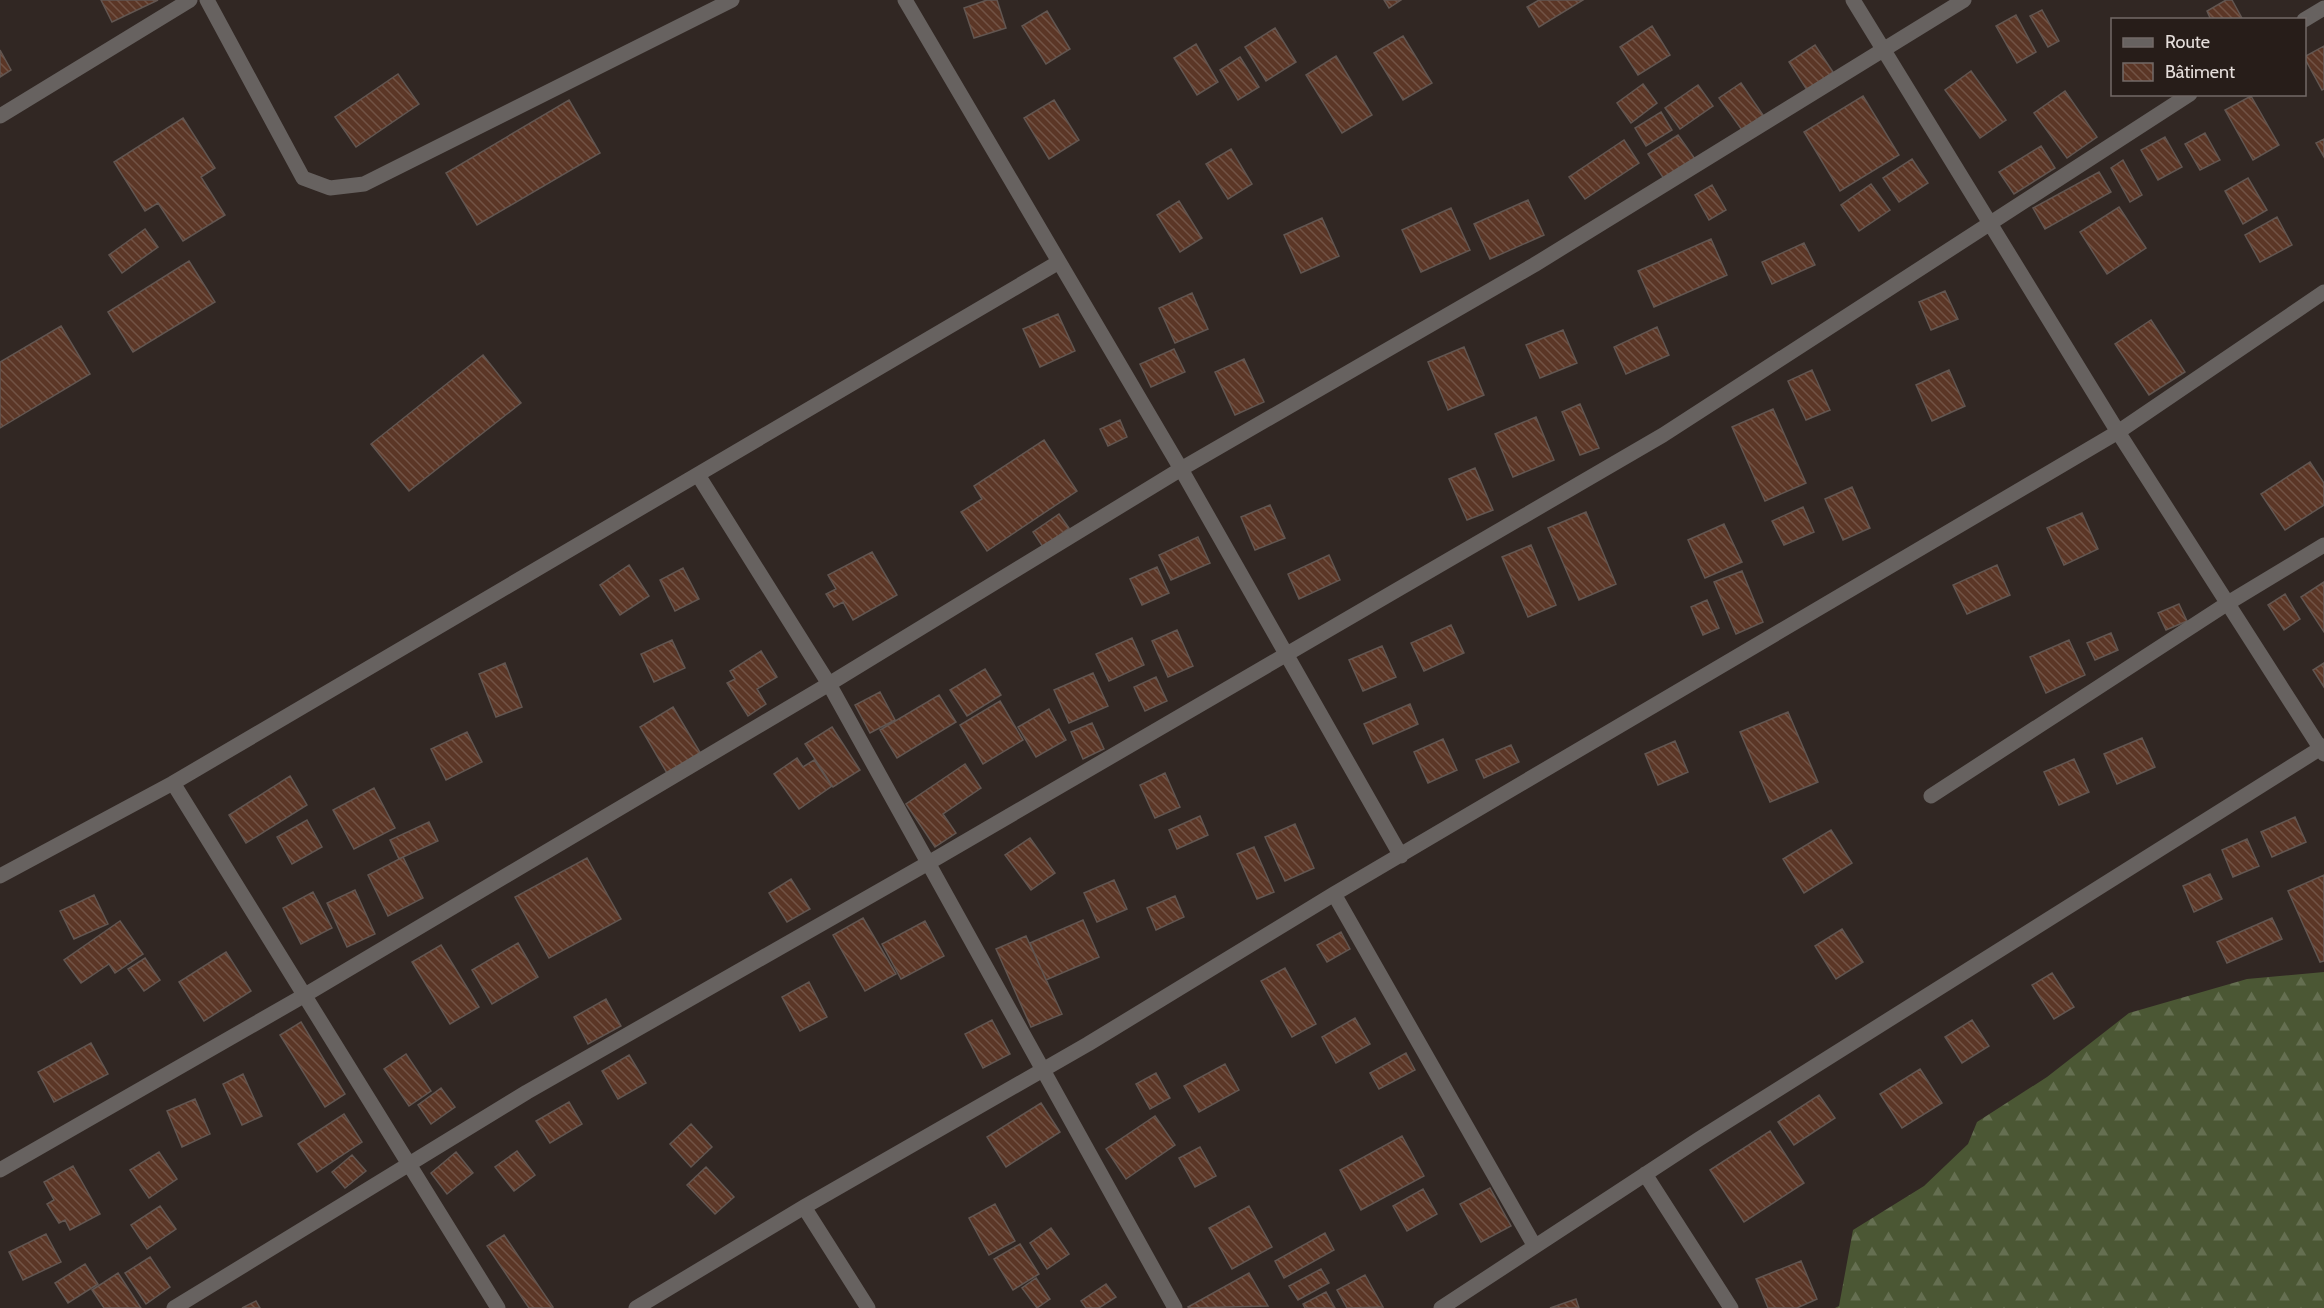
<svg xmlns="http://www.w3.org/2000/svg" width="2324" height="1308" font-family="Cabin,sans-serif">
<style>
.forest{fill:url(#forest-firs)}
.building{fill:url(#building-back-hatch);stroke:#625651;stroke-width:1.5}
.lines{fill:none;stroke-linecap:round;stroke-linejoin:round}
.minor{stroke:#676260;stroke-width:15}
</style>
<defs>
<pattern id="forest-firs" width="22" height="20" patternUnits="userSpaceOnUse" patternTransform="scale(1.5)"><rect width="22" height="20" fill="#4b5734"/><path d="M5 1l3.5 6h-7zM16 11l3.5 6h-7z" fill="#656f51"/></pattern>
<pattern id="building-back-hatch" width="6" height="6" patternUnits="userSpaceOnUse" patternTransform="scale(1.5)"><rect width="6" height="6" fill="#5b3626"/><path d="M-1 5l2 2M0 0l6 6M5-1l2 2" fill="none" stroke="#725345"/></pattern>
</defs>
<rect width="100%" height="100%" fill="#312723"/>
<path class="forest" d="M 2324,972 L 2324,1308 L 1835,1308 L 1839,1306 L 1853,1230 L 1924,1186 L 1968,1144 L 1977,1122 L 2047,1077 L 2129,1013 L 2247,979 Z"/>
<path class="building" d="M 101,0 L 158,0 L 112,22 Z
M 987,0 L 997,0 L 1006,28 L 974,38 L 964,8 Z
M 1384,0 L 1401,0 L 1389,8 Z
M 1539,0 L 1583,0 L 1539,27 L 1527,7 Z
M 2226,0 L 2232,0 L 2243,20 L 2211,20 L 2207,11 Z
M 2042,10 L 2059,41 L 2048,47 L 2030,16 Z
M 1047,11 L 1070,49 L 1046,64 L 1022,26 Z
M 2016,15 L 2036,52 L 2017,63 L 1996,26 Z
M 1652,26 L 1670,55 L 1638,75 L 1620,47 Z
M 1275,28 L 1296,62 L 1266,81 L 1245,47 Z
M 1403,36 L 1432,83 L 1403,100 L 1374,53 Z
M 1196,44 L 1218,82 L 1197,95 L 1174,58 Z
M 1815,45 L 1833,72 L 1807,90 L 1789,62 Z
M 2324,46 L 2324,89 L 2322,90 L 2304,57 Z
M 0,50 L 11,70 L 0,77 Z
M 1336,56 L 1372,115 L 1342,133 L 1306,75 Z
M 1240,57 L 1259,87 L 1238,100 L 1220,70 Z
M 1971,71 L 2006,120 L 1980,138 L 1945,90 Z
M 398,74 L 419,104 L 356,147 L 335,117 Z
M 1741,83 L 1763,115 L 1742,130 L 1719,98 Z
M 1643,84 L 1657,103 L 1631,123 L 1617,103 Z
M 1698,85 L 1713,106 L 1680,129 L 1665,108 Z
M 2065,91 L 2097,137 L 2067,158 L 2034,113 Z
M 1863,96 L 1899,155 L 1840,191 L 1804,132 Z
M 2251,96 L 2279,145 L 2253,160 L 2225,110 Z
M 569,100 L 600,153 L 477,225 L 446,173 Z
M 1054,100 L 1079,140 L 1049,159 L 1024,118 Z
M 1661,112 L 1672,130 L 1646,146 L 1635,128 Z
M 183,118 L 215,168 L 201,177 L 225,215 L 183,241 L 158,203 L 145,211 L 114,162 Z
M 2205,133 L 2220,160 L 2200,170 L 2185,144 Z
M 1678,135 L 1695,159 L 1664,179 L 1648,154 Z
M 2165,137 L 2182,167 L 2158,180 L 2141,150 Z
M 2324,139 L 2324,157 L 2316,143 Z
M 1624,140 L 1639,163 L 1585,199 L 1569,177 Z
M 2041,146 L 2055,168 L 2014,194 L 1999,172 Z
M 1231,149 L 1252,184 L 1228,199 L 1206,164 Z
M 1912,159 L 1928,183 L 1899,202 L 1883,178 Z
M 2123,160 L 2142,195 L 2130,202 L 2111,168 Z
M 2099,172 L 2111,192 L 2045,229 L 2033,208 Z
M 2248,178 L 2267,210 L 2243,224 L 2225,191 Z
M 1871,184 L 1890,210 L 1859,231 L 1841,205 Z
M 1712,185 L 1726,210 L 1709,220 L 1695,195 Z
M 1528,200 L 1544,235 L 1490,259 L 1474,224 Z
M 1179,201 L 1202,238 L 1180,252 L 1157,215 Z
M 2119,207 L 2146,248 L 2107,274 L 2080,232 Z
M 1451,208 L 1470,250 L 1421,272 L 1402,230 Z
M 2277,217 L 2292,245 L 2260,262 L 2245,235 Z
M 1322,218 L 1339,256 L 1301,273 L 1284,235 Z
M 145,229 L 158,247 L 122,273 L 109,255 Z
M 1711,239 L 1727,275 L 1654,307 L 1638,271 Z
M 1804,243 L 1815,265 L 1772,284 L 1762,262 Z
M 189,261 L 215,302 L 133,352 L 108,312 Z
M 1945,291 L 1958,319 L 1931,330 L 1919,302 Z
M 1192,293 L 1208,329 L 1175,343 L 1159,308 Z
M 1058,314 L 1075,351 L 1040,367 L 1023,329 Z
M 2151,320 L 2185,372 L 2149,395 L 2115,344 Z
M 61,326 L 90,374 L 0,428 L 0,362 Z
M 1657,327 L 1669,355 L 1626,374 L 1614,347 Z
M 1563,330 L 1577,363 L 1540,378 L 1526,345 Z
M 1464,347 L 1484,395 L 1448,410 L 1428,362 Z
M 1174,349 L 1185,372 L 1151,387 L 1140,364 Z
M 483,355 L 521,403 L 409,491 L 371,444 Z
M 1244,359 L 1264,402 L 1235,415 L 1215,372 Z
M 1812,370 L 1830,410 L 1806,420 L 1788,381 Z
M 1949,370 L 1965,406 L 1932,421 L 1916,385 Z
M 1580,404 L 1599,448 L 1580,455 L 1562,412 Z
M 1773,409 L 1806,483 L 1765,501 L 1732,427 Z
M 1536,417 L 1554,460 L 1513,477 L 1495,434 Z
M 1120,420 L 1127,437 L 1108,446 L 1100,429 Z
M 1044,440 L 1077,491 L 987,551 L 961,512 L 982,499 L 974,486 Z
M 2310,462 L 2324,483 L 2324,505 L 2285,530 L 2261,494 Z
M 1475,468 L 1493,510 L 1467,520 L 1449,479 Z
M 1852,487 L 1870,528 L 1843,540 L 1825,499 Z
M 1270,505 L 1285,538 L 1255,550 L 1241,517 Z
M 1803,507 L 1814,532 L 1784,545 L 1772,521 Z
M 1586,512 L 1616,584 L 1579,600 L 1548,528 Z
M 2082,513 L 2098,549 L 2064,565 L 2047,528 Z
M 1059,514 L 1069,528 L 1043,547 L 1033,532 Z
M 1724,524 L 1742,562 L 1705,578 L 1688,540 Z
M 1198,537 L 1210,563 L 1171,580 L 1159,555 Z
M 1531,545 L 1556,605 L 1528,617 L 1502,557 Z
M 872,552 L 897,595 L 853,620 L 843,602 L 834,607 L 826,594 L 836,589 L 828,575 Z
M 1329,555 L 1340,580 L 1299,599 L 1288,574 Z
M 629,565 L 649,596 L 620,615 L 600,585 Z
M 1997,565 L 2010,595 L 1967,614 L 1953,585 Z
M 1157,567 L 1169,593 L 1142,605 L 1130,579 Z
M 683,568 L 699,599 L 675,611 L 660,580 Z
M 1742,571 L 1763,622 L 1736,634 L 1714,582 Z
M 2324,582 L 2324,632 L 2301,597 Z
M 2285,594 L 2300,619 L 2284,630 L 2268,605 Z
M 1707,600 L 1719,628 L 1703,635 L 1691,607 Z
M 2179,604 L 2187,621 L 2166,630 L 2158,613 Z
M 1451,625 L 1464,653 L 1424,671 L 1411,643 Z
M 1177,630 L 1193,666 L 1168,677 L 1152,641 Z
M 2111,633 L 2118,650 L 2095,660 L 2087,643 Z
M 1132,638 L 1144,665 L 1109,681 L 1096,654 Z
M 672,640 L 685,668 L 654,682 L 641,654 Z
M 2069,640 L 2085,675 L 2046,693 L 2030,657 Z
M 1382,646 L 1396,677 L 1363,691 L 1349,660 Z
M 761,651 L 777,677 L 757,689 L 766,704 L 748,716 L 727,683 L 735,679 L 730,671 Z
M 505,663 L 522,707 L 496,717 L 479,674 Z
M 2324,663 L 2324,687 L 2313,670 Z
M 985,669 L 1001,695 L 967,716 L 950,690 Z
M 1093,673 L 1108,706 L 1069,723 L 1054,690 Z
M 1156,677 L 1167,701 L 1145,711 L 1134,687 Z
M 880,692 L 895,720 L 870,733 L 855,705 Z
M 939,695 L 956,722 L 897,758 L 880,730 Z
M 1000,701 L 1023,740 L 983,764 L 960,725 Z
M 1410,704 L 1418,724 L 1373,744 L 1364,724 Z
M 673,707 L 701,754 L 667,773 L 640,727 Z
M 1049,709 L 1066,740 L 1036,757 L 1018,727 Z
M 1788,712 L 1818,782 L 1770,802 L 1740,732 Z
M 1092,723 L 1104,749 L 1083,759 L 1071,732 Z
M 832,727 L 860,770 L 833,787 L 805,744 Z
M 467,732 L 482,762 L 446,780 L 431,749 Z
M 2142,738 L 2155,767 L 2117,784 L 2104,754 Z
M 1443,739 L 1457,770 L 1428,783 L 1414,752 Z
M 1675,741 L 1688,772 L 1658,785 L 1645,754 Z
M 1511,745 L 1519,762 L 1484,778 L 1476,760 Z
M 797,758 L 803,767 L 814,760 L 832,786 L 799,809 L 774,774 Z
M 2074,759 L 2089,792 L 2059,805 L 2044,772 Z
M 965,764 L 981,788 L 943,814 L 956,833 L 935,847 L 906,804 Z
M 1165,773 L 1180,807 L 1155,818 L 1140,785 Z
M 290,776 L 307,805 L 246,843 L 229,815 Z
M 374,788 L 395,828 L 354,849 L 333,810 Z
M 1200,816 L 1208,835 L 1177,849 L 1169,830 Z
M 2295,817 L 2306,842 L 2272,857 L 2261,832 Z
M 307,820 L 322,847 L 292,864 L 277,837 Z
M 429,822 L 438,841 L 399,859 L 390,840 Z
M 1295,824 L 1314,868 L 1285,881 L 1265,837 Z
M 1831,830 L 1852,863 L 1804,893 L 1783,859 Z
M 1030,838 L 1055,873 L 1031,890 L 1005,855 Z
M 2247,839 L 2259,866 L 2233,877 L 2222,850 Z
M 1254,847 L 1274,892 L 1257,899 L 1237,854 Z
M 403,857 L 423,898 L 388,916 L 368,875 Z
M 587,858 L 621,919 L 549,958 L 515,897 Z
M 2210,874 L 2222,899 L 2194,912 L 2183,886 Z
M 2324,875 L 2324,961 L 2320,962 L 2288,891 Z
M 791,879 L 810,909 L 787,922 L 769,893 Z
M 1114,880 L 1127,909 L 1097,922 L 1084,893 Z
M 355,890 L 375,934 L 347,947 L 327,903 Z
M 313,892 L 332,928 L 301,944 L 283,908 Z
M 94,895 L 108,924 L 74,939 L 60,911 Z
M 1175,896 L 1184,917 L 1156,930 L 1147,908 Z
M 863,918 L 896,974 L 865,991 L 833,935 Z
M 2272,918 L 2282,939 L 2227,963 L 2217,942 Z
M 1083,920 L 1099,957 L 1046,980 L 1030,943 Z
M 120,921 L 143,954 L 115,973 L 109,964 L 81,983 L 64,960 Z
M 925,921 L 944,956 L 901,979 L 882,944 Z
M 1842,929 L 1863,962 L 1836,979 L 1815,946 Z
M 1341,932 L 1350,949 L 1327,962 L 1317,945 Z
M 1026,936 L 1062,1014 L 1031,1027 L 996,949 Z
M 518,943 L 538,977 L 492,1004 L 472,970 Z
M 441,945 L 479,1007 L 450,1024 L 412,962 Z
M 226,952 L 251,991 L 204,1021 L 179,982 Z
M 145,958 L 160,980 L 144,991 L 128,969 Z
M 1285,968 L 1316,1024 L 1292,1037 L 1261,981 Z
M 2052,973 L 2074,1007 L 2054,1019 L 2032,985 Z
M 809,982 L 827,1017 L 800,1031 L 782,997 Z
M 606,999 L 621,1026 L 588,1044 L 574,1017 Z
M 1355,1018 L 1370,1044 L 1336,1063 L 1322,1037 Z
M 992,1020 L 1010,1054 L 983,1068 L 965,1034 Z
M 1972,1020 L 1989,1046 L 1962,1063 L 1945,1037 Z
M 301,1022 L 345,1094 L 325,1107 L 280,1035 Z
M 91,1043 L 108,1074 L 54,1102 L 38,1072 Z
M 1406,1053 L 1415,1070 L 1379,1089 L 1370,1073 Z
M 406,1054 L 431,1091 L 409,1106 L 384,1069 Z
M 629,1055 L 646,1083 L 618,1099 L 602,1071 Z
M 1225,1064 L 1239,1090 L 1199,1112 L 1184,1086 Z
M 1920,1069 L 1942,1103 L 1902,1128 L 1880,1094 Z
M 1156,1073 L 1170,1098 L 1150,1109 L 1136,1084 Z
M 243,1074 L 262,1116 L 242,1125 L 223,1084 Z
M 441,1088 L 455,1107 L 431,1124 L 418,1105 Z
M 1819,1095 L 1835,1118 L 1794,1145 L 1778,1122 Z
M 195,1099 L 210,1134 L 182,1147 L 167,1111 Z
M 569,1102 L 582,1124 L 550,1143 L 536,1121 Z
M 1041,1103 L 1060,1132 L 1006,1167 L 987,1137 Z
M 344,1114 L 362,1142 L 317,1172 L 298,1144 Z
M 1155,1116 L 1175,1145 L 1126,1179 L 1106,1149 Z
M 691,1124 L 712,1147 L 691,1167 L 670,1144 Z
M 1770,1131 L 1804,1183 L 1744,1222 L 1710,1170 Z
M 1402,1136 L 1424,1176 L 1361,1210 L 1340,1170 Z
M 1200,1147 L 1216,1176 L 1195,1187 L 1179,1158 Z
M 517,1151 L 535,1175 L 514,1191 L 495,1167 Z
M 159,1152 L 177,1179 L 149,1198 L 130,1170 Z
M 456,1152 L 473,1173 L 447,1194 L 431,1173 Z
M 352,1155 L 366,1171 L 345,1188 L 332,1172 Z
M 73,1166 L 100,1214 L 70,1230 L 65,1220 L 59,1223 L 47,1204 L 54,1200 L 44,1182 Z
M 706,1167 L 734,1197 L 715,1214 L 687,1185 Z
M 1490,1188 L 1511,1226 L 1481,1242 L 1460,1204 Z
M 1423,1189 L 1437,1214 L 1407,1231 L 1393,1206 Z
M 995,1204 L 1015,1241 L 989,1255 L 969,1218 Z
M 160,1206 L 176,1229 L 147,1249 L 131,1225 Z
M 1249,1206 L 1272,1247 L 1232,1269 L 1209,1228 Z
M 1051,1228 L 1069,1254 L 1047,1269 L 1030,1243 Z
M 1325,1233 L 1334,1250 L 1284,1278 L 1275,1261 Z
M 46,1234 L 61,1262 L 23,1280 L 9,1252 Z
M 504,1235 L 553,1307 L 550,1308 L 529,1308 L 487,1246 Z
M 1020,1244 L 1039,1274 L 1013,1290 L 994,1259 Z
M 150,1257 L 170,1287 L 146,1304 L 125,1273 Z
M 1801,1261 L 1817,1299 L 1797,1308 L 1768,1308 L 1756,1279 Z
M 85,1264 L 98,1284 L 68,1303 L 55,1283 Z
M 1321,1269 L 1329,1283 L 1298,1300 L 1289,1286 Z
M 118,1273 L 141,1308 L 104,1308 L 92,1290 Z
M 1249,1273 L 1268,1306 L 1189,1308 L 1188,1307 Z
M 1365,1275 L 1383,1307 L 1347,1308 L 1337,1290 Z
M 1036,1278 L 1050,1299 L 1037,1308 L 1022,1288 Z
M 1106,1284 L 1116,1297 L 1099,1308 L 1086,1308 L 1081,1301 Z
M 1326,1292 L 1335,1308 L 1305,1308 L 1303,1304 Z
M 1576,1299 L 1579,1308 L 1550,1308 Z
M 256,1301 L 260,1308 L 242,1308 Z"/>
<g class="lines">
<path class="minor" d="M 207,0 L 303,178 L 330,188 L 364,184 L 732,0
M 905,0 L 1181,469 L 1401,856
M 1853,0 L 2118,432 L 2324,754
M 2304,20 L 2324,8
M 0,116 L 190,0
M 698,475 L 829,684 L 1175,1308
M 173,783 L 498,1308
M 1931,796 L 2228,603 L 2324,545
M 0,876 L 173,783 L 1059,262
M 1334,894 L 1534,1245
M 0,1170 L 305,995 L 829,684 L 1181,469 L 1534,265 L 1964,0
M 1645,1174 L 1731,1308
M 804,1207 L 868,1308
M 174,1308 L 527,1092 L 930,862 L 1663,435 L 2190,94
M 636,1308 L 804,1207 L 1088,1044 L 1334,894 L 2118,432 L 2324,292
M 1441,1308 L 1699,1139 L 2324,746"/>
</g>
<rect x="2111" y="18" width="195" height="78" fill="#271d19" stroke="#736a67" stroke-width="1.5"/>
<rect x="2123" y="38" width="30" height="9" fill="#676260" stroke="#736a67" stroke-width="1.5"/>
<text x="2165" y="48" font-size="18" fill="#e5dedb">Route</text>
<rect x="2123" y="63" width="30" height="18" fill="url(#building-back-hatch)" stroke="#736a67" stroke-width="1.5"/>
<text x="2165" y="78" font-size="18" fill="#e5dedb">Bâtiment</text>
</svg>
